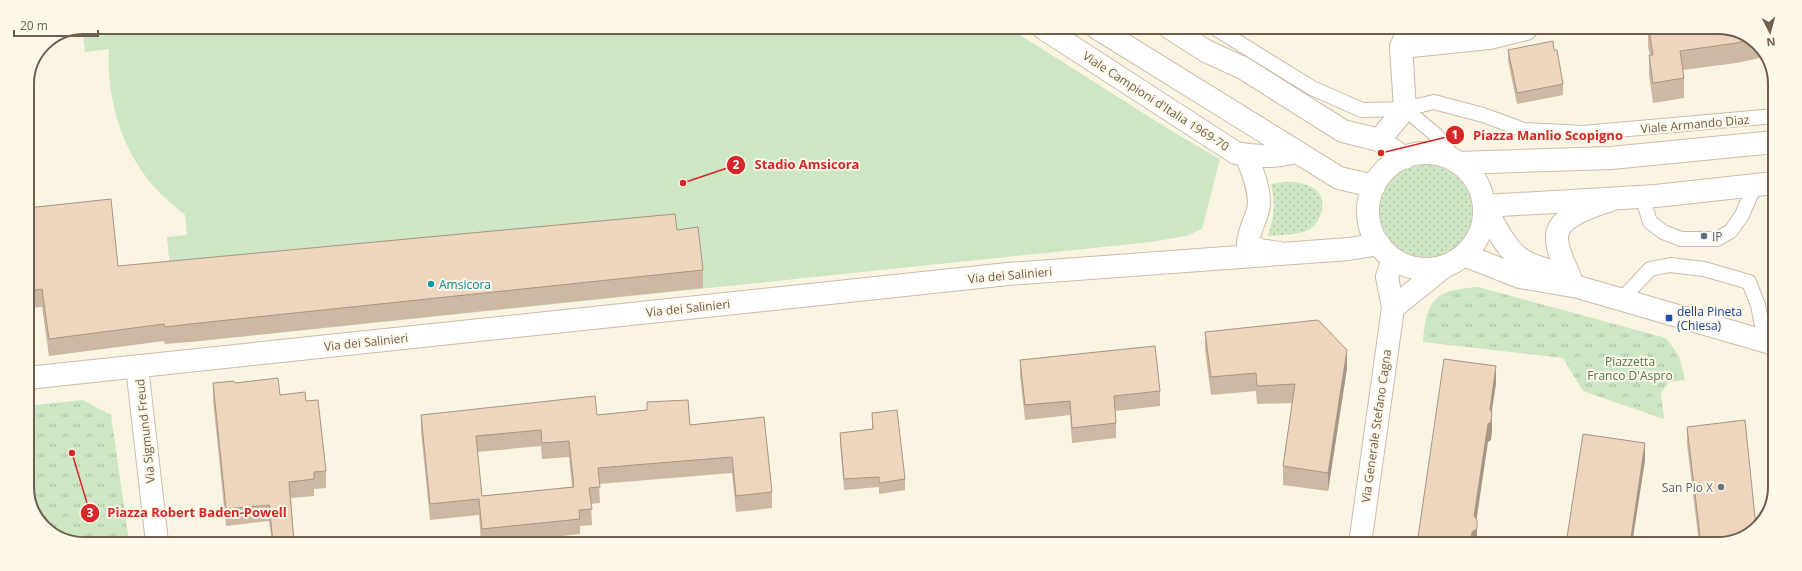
<svg xmlns="http://www.w3.org/2000/svg" width="1802" height="571" font-family="'Open Sans',sans-serif">
<style>
.grass{fill:url(#grass-dots)}
.park{fill:url(#park-tufts)}
.garden{fill:#cde6c3}
.lines{fill:none;stroke-linecap:round;stroke-linejoin:round}
.service-casing{stroke:#cabcab;stroke-width:16}
.minor-casing{stroke:#cabcab;stroke-width:24}
.tertiary-casing{stroke:#cabcab;stroke-width:24}
.secondary-casing{stroke:#cdbda9;stroke-width:24}
.service{stroke:#fff;stroke-width:14}
.minor{stroke:#fff;stroke-width:22}
.tertiary{stroke:#fff;stroke-width:22}
.secondary{stroke:#fff;stroke-width:22}
.wall{fill:#ccb8a3;fill-rule:evenodd}
.shaded-wall{fill:#a69684}
.building{fill:#edd6bd;stroke:#a69684;fill-rule:evenodd}
.service-dot{fill:#5c6f8a;stroke:#fdf8e9;stroke-width:1.5}
.culture-dot{fill:#0f9aa8;stroke:#fdf8e9;stroke-width:1.5}
.transit-dot{fill:#1a4fb4;stroke:#fdf8e9;stroke-width:1.5}
.worship-dot{fill:#6b7280;stroke:#fdf8e9;stroke-width:1.5}
.labels{text-anchor:middle;dominant-baseline:central;stroke-width:4;stroke-linejoin:round;paint-order:stroke}
.street-label{font-size:12px;fill:#705d4b;stroke:#fdf8e9}
.service-label{font-size:12px;fill:#4e5e75;stroke:#fdf8e9;text-anchor:start}
.culture-label{font-size:12px;fill:#0d838f;stroke:#fdf8e9;text-anchor:start}
.transit-label{font-size:12px;fill:#164399;stroke:#fdf8e9;text-anchor:start}
.park-label{font-size:12px;fill:#507a47;stroke:#fdf8e9}
.worship-label{font-size:12px;fill:#5b616d;stroke:#fdf8e9;text-anchor:end}
.rim{fill:none;stroke:#705d4b;stroke-width:2}
.leader{fill:none;stroke:#d62828;stroke-width:1.5}
.callout-dot{fill:#d62828;stroke:#fdf8e9;stroke-width:1.5}
.mark-label{font-size:12px;text-anchor:middle;font-weight:bold;fill:#fff}
.callout-label{font-size:13px;text-anchor:middle;font-weight:bold;fill:#d62828;stroke:#fdf8e9;stroke-width:4;stroke-linejoin:round;paint-order:stroke}
</style>
<defs>
<pattern id="grass-dots" width="8" height="8" patternUnits="userSpaceOnUse"><rect width="8" height="8" fill="#cde6c3"/><path d="M2 2h.1M6 6h.1" fill="none" stroke="#abbea0" stroke-width="1.8" stroke-linecap="round"/></pattern>
<pattern id="park-tufts" width="24" height="20" patternUnits="userSpaceOnUse"><rect width="24" height="20" fill="#cde6c3"/><path d="M3 7l-1-3M5 7V3M7 7l1-3M15 17l-1-3M17 17v-4M19 17l1-3" fill="none" stroke="#abbea0"/></pattern>
</defs>
<rect width="100%" height="100%" fill="#faf4e3"/>
<path class="grass" d="M1380 211a46 46 0 1 1 92 0a46 46 0 1 1-92 0Z
M 1285,182 C 1296,182 1311,183 1319,193 C 1327,205 1320,224 1308,230 C 1299,235 1278,235 1268,236 C 1274,217 1276,203 1271,184 Z"/>
<path class="park" d="M 1478,287 L 1666,338 L 1679,356 L 1685,380 L 1669,382 L 1661,393 L 1664,419 L 1583,391 L 1563,358 L 1423,342 C 1427,300 1433,290 1478,287 Z
M 83,400 L 111,415 L 129,542 L 69,542 L 41,524 L 27,491 L 27,406 Z"/>
<path class="garden" d="M 111,27 L 1009,28 L 1170,130 L 1220,159 L 1202,229 L 1186,236 L 1151,242 L 190,342 L 170,268 L 167,237 L 187,235 L 185,215 C 177,208 168,201 160,193 C 123,156 106,100 109,49 L 85,52 L 83,34 L 110,31 Z"/>
<g class="lines">
<g class="service-casing">
<path id="service" d="M 1215,28 L 1312,88 L 1362,110 L 1405,109 L 1434,102 L 1483,115 L 1524,130 L 1583,133 L 1775,116
M 1405,109 L 1436,135 L 1458,163
M 1642,196 L 1650,222 L 1663,232 L 1681,239 L 1717,239 L 1731,231 L 1742,215 L 1755,185
M 1621,300 L 1650,269 L 1670,265 L 1704,269 L 1749,282 L 1758,305 L 1765,341"/>
</g>
<g class="minor-casing">
<path id="minor" d="M 1043,28 L 1236,153 C 1258,158 1276,157 1297,152
M 1401,47 L 1489,38 L 1526,29
M 1379,140 L 1405,109 L 1401,47 L 1409,29
M 1246,155 C 1252,170 1262,194 1258,210 C 1255,221 1249,231 1248,243 L 1259,250 L 1279,253
M 137,367 L 157,542"/>
</g>
<g class="tertiary-casing">
<path id="tertiary" d="M 1484,206 C 1492,220 1504,246 1517,256 C 1527,265 1541,268 1554,272
M 1464,255 L 1520,277 L 1578,287 L 1774,344
M 1570,277 C 1565,265 1556,250 1557,236 C 1558,216 1593,206 1608,201
M 1393,308 L 1445,266
M 27,378 L 1008,274 L 1349,249 L 1379,244
M 1360,544 L 1393,308 L 1387,277 L 1393,259"/>
</g>
<g class="secondary-casing">
<path id="secondary" d="M 1097,28 L 1339,178 L 1374,186
M 1170,28 L 1206,51 L 1243,68 L 1343,131 L 1379,140 L 1404,158
M1368 211a58 58 0 1 1 116 0a58 58 0 1 1-116 0Z
M 1458,163 L 1611,158 L 1775,142
M 1484,206 L 1656,196 L 1774,183"/>
</g>
<use href="#service" class="service"/>
<use href="#minor" class="minor"/>
<use href="#tertiary" class="tertiary"/>
<use href="#secondary" class="secondary"/>
</g>
<path class="wall" d="M 1313,28 L 1330,29 L 1314,32 Z
M 1648,29 L 1733,29 L 1761,47 L 1765,57 L 1736,63 L 1683,70 L 1684,78 L 1684,98 L 1653,103 L 1649,75 L 1649,55 L 1650,55 L 1648,47 Z
M 1508,50 L 1554,50 L 1563,84 L 1563,95 L 1517,104 L 1508,61 Z
M 1774,198 L 1774,247 L 1772,247 L 1768,214 L 1768,199 Z
M 27,208 L 118,266 L 677,230 L 703,270 L 703,288 L 190,342 L 165,344 L 164,341 L 49,356 L 42,307 L 27,308 Z
M 1205,332 L 1347,368 L 1328,491 L 1283,485 L 1283,466 L 1292,403 L 1257,404 L 1256,391 L 1211,395 L 1205,350 Z
M 1020,360 L 1160,391 L 1160,406 L 1115,411 L 1116,423 L 1116,438 L 1072,443 L 1070,415 L 1025,420 L 1020,375 Z
M 213,383 L 235,383 L 306,401 L 326,471 L 326,488 L 314,489 L 314,496 L 291,498 L 294,542 L 272,542 L 269,521 L 226,526 L 213,400 Z
M 647,402 L 690,425 L 764,417 L 772,492 L 772,508 L 736,512 L 732,473 L 599,484 L 600,503 L 591,504 L 592,525 L 580,526 L 580,534 L 500,543 L 481,542 L 479,515 L 430,520 L 421,431 L 421,415 L 597,415 L 647,410 ZM 541,446 L 542,459 L 569,457 L 572,487 L 482,496 L 477,452 Z
M 872,413 L 905,479 L 905,490 L 879,494 L 879,487 L 844,490 L 840,443 L 840,433 L 872,429 Z
M 1687,427 L 1718,544 L 1699,544 L 1687,444 Z"/>
<path class="shaded-wall" d="M 1347,350 L 1347,368 L 1328,491 L 1328,473 Z
M 1496,366 L 1496,384 L 1490,423 L 1492,413 L 1492,431 L 1491,440 L 1488,442 L 1475,530 L 1477,520 L 1477,544 L 1470,544 Z
M 1645,443 L 1645,461 L 1632,544 L 1630,544 Z"/>
<path class="building" d="M 1649,29 L 1733,29 L 1750,40 L 1736,43 L 1680,51 L 1684,78 L 1653,83 L 1649,55 L 1653,55 Z
M 1553,41 L 1554,50 L 1557,50 L 1563,84 L 1517,93 L 1508,50 Z
M 1774,198 L 1774,231 L 1772,231 L 1768,199 Z
M 111,199 L 118,266 L 675,214 L 677,230 L 698,227 L 703,270 L 190,324 L 165,327 L 164,324 L 49,339 L 42,289 L 27,291 L 27,208 Z
M 1318,320 L 1347,350 L 1328,473 L 1283,466 L 1295,384 L 1257,386 L 1256,373 L 1211,377 L 1205,332 Z
M 1155,346 L 1160,391 L 1114,396 L 1116,423 L 1072,428 L 1070,401 L 1025,405 L 1020,360 Z
M 1444,359 L 1496,366 L 1490,409 L 1492,413 L 1491,422 L 1488,424 L 1474,516 L 1477,520 L 1477,529 L 1472,532 L 1470,544 L 1417,544 Z
M 278,378 L 280,395 L 305,392 L 306,401 L 318,400 L 326,471 L 314,472 L 314,479 L 289,482 L 294,542 L 273,542 L 269,505 L 226,509 L 213,383 L 234,381 L 235,383 Z
M 595,396 L 597,415 L 647,410 L 647,402 L 688,400 L 690,425 L 764,417 L 772,492 L 736,496 L 732,457 L 598,468 L 600,487 L 589,488 L 592,509 L 579,510 L 580,519 L 482,529 L 479,499 L 430,504 L 421,415 ZM 541,430 L 542,443 L 569,441 L 574,487 L 482,496 L 476,436 Z
M 897,410 L 905,479 L 879,483 L 879,477 L 844,479 L 840,433 L 873,429 L 872,413 Z
M 1745,420 L 1756,527 L 1753,532 L 1718,544 L 1701,544 L 1687,427 Z
M 1583,434 L 1645,443 L 1630,544 L 1566,544 Z"/>
<circle class="service-dot" cx="1704" cy="236" r="4"/>
<circle class="culture-dot" cx="431" cy="284" r="4"/>
<rect class="transit-dot" x="1665" y="314" width="8" height="8" rx="2"/>
<circle class="worship-dot" cx="1721" cy="487" r="4"/>
<g class="labels">
<g class="street-label">
<text transform="translate(1156 101) rotate(33)">Viale Campioni d'Italia 1969-70</text>
<text transform="translate(1695 124) rotate(-5)">Viale Armando Diaz</text>
<text transform="translate(1010 275) rotate(-5)">Via dei Salinieri</text>
<text transform="translate(688 308) rotate(-6)">Via dei Salinieri</text>
<text transform="translate(366 342) rotate(-6)">Via dei Salinieri</text>
<text transform="translate(1376 426) rotate(-82)">Via Generale Stefano Cagna</text>
<text transform="translate(145 431) rotate(-96)">Via Sigmund Freud</text>
</g>
<g class="service-label">
<text x="1712" y="236">IP</text>
</g>
<g class="culture-label">
<text x="439" y="284">Amsicora</text>
</g>
<g class="transit-label">
<text x="1677" y="311">della Pineta<tspan x="1677" dy="14">(Chiesa)</tspan></text>
</g>
<g class="park-label">
<text x="1630" y="361">Piazzetta<tspan x="1630" dy="14">Franco D'Aspro</tspan></text>
</g>
<g class="worship-label">
<text x="1713" y="487">San Pio X</text>
</g>
</g>
<path d="M0 0H1802V571H0ZM84 34H1718A50 50 0 0 1 1768 84V487A50 50 0 0 1 1718 537H84A50 50 0 0 1 34 487V84A50 50 0 0 1 84 34Z" fill="#fdf8e9" fill-rule="evenodd"/>
<path class="rim" d="M84 34H1718A50 50 0 0 1 1768 84V487A50 50 0 0 1 1718 537H84A50 50 0 0 1 34 487V84A50 50 0 0 1 84 34Z"/>
<path class="leader" d="M1381 153L1455 135M683 183L736 165M72 453L90 513"/>
<g class="callout-dot">
<circle cx="1381" cy="153" r="4"/>
<circle cx="683" cy="183" r="4"/>
<circle cx="72" cy="453" r="4"/>
<circle cx="1455" cy="135" r="10"/>
<circle cx="736" cy="165" r="10"/>
<circle cx="90" cy="513" r="10"/>
</g>
<g class="mark-label">
<text x="1455" y="139">1</text>
<text x="736" y="169">2</text>
<text x="90" y="517">3</text>
</g>
<g class="callout-label">
<text x="1548" y="140">Piazza Manlio Scopigno</text>
<text x="807" y="169">Stadio Amsicora</text>
<text x="197" y="517">Piazza Robert Baden-Powell</text>
</g>
<g transform="translate(1770 32) rotate(174)" stroke="#fdf8e9" stroke-width="3" paint-order="stroke">
<path d="M0-3L7 15L0 10L-7 15Z" fill="#705d4b"/>
<text y="-6" font-size="11" font-weight="bold" text-anchor="middle" fill="#705d4b">N</text>
</g>
<path d="M14 30v6h84v-6" fill="none" stroke="#705d4b" stroke-width="2"/>
<text x="20" y="30" font-size="12" fill="#705d4b" stroke="#fdf8e9" stroke-width="3" paint-order="stroke">20 m</text>
</svg>
